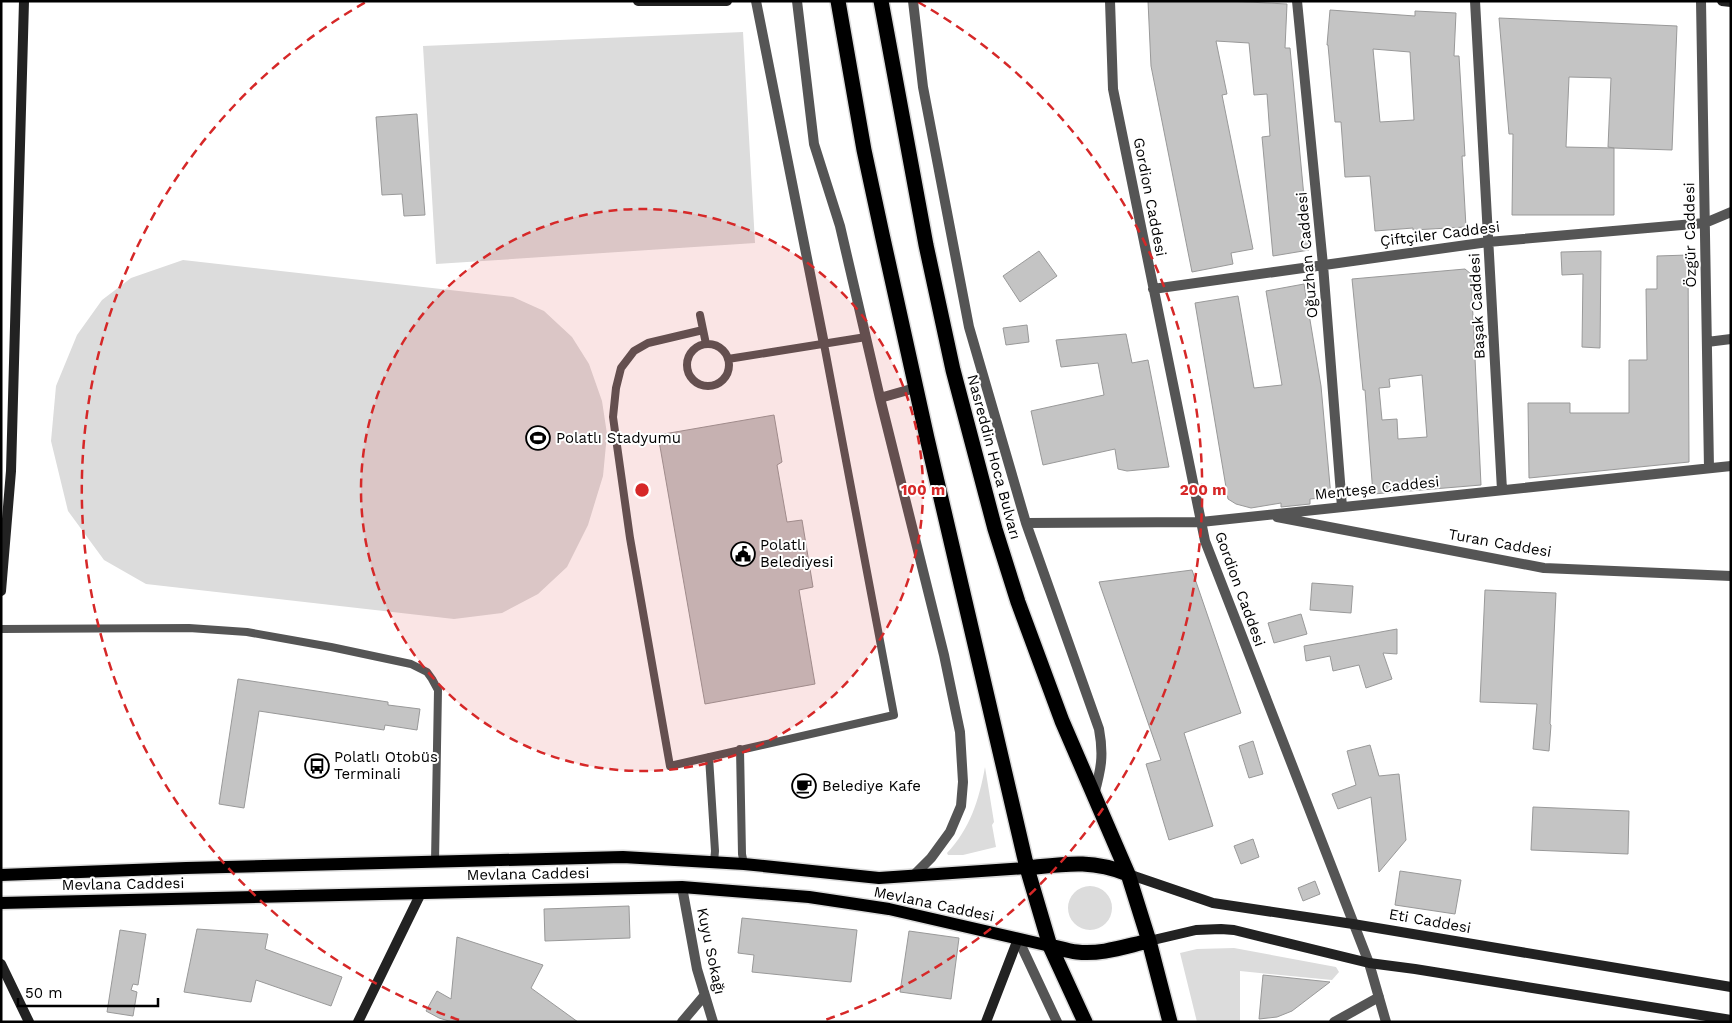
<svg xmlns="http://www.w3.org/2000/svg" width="1732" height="1023" font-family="'Work Sans',sans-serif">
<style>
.green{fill:#dcdcdc}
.building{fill:#c4c4c4;stroke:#999;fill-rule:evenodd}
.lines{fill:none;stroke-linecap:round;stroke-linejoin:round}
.primary-casing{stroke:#dbdbdb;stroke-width:15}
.highway-casing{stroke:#dbdbdb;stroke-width:18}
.lane{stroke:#555;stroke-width:8}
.street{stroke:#555;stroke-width:10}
.secondary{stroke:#222;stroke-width:10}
.primary{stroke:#000;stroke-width:12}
.highway{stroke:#000;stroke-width:15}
.ring{fill:none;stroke:#d62828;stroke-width:2.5;stroke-dasharray:9 6}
.labels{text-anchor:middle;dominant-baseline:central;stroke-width:4;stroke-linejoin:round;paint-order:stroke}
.street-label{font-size:15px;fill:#000;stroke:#fff}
.poi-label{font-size:15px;fill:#000;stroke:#fff;text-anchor:start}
.centre{fill:#d62828;stroke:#fff;stroke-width:2.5}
.ring-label{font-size:15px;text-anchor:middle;font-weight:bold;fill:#d62828;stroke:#fff;stroke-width:4;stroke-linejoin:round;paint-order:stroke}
</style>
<rect width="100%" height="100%" fill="#fff"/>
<path class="green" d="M 743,32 L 755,243 L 436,264 L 423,46 Z
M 183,260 L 513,297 L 544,311 L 572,337 L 589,364 L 602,401 L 607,434 L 603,476 L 588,525 L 567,567 L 538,594 L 502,613 L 454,619 L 146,584 L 104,560 L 68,511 L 51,441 L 56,386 L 77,335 L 102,300 L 131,278 Z
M 985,767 L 994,822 L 992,825 L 996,847 L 963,855 L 948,855 L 947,853 C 970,829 979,800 985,767 Z
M1068 908a22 22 0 1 1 44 0a22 22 0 1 1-44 0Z
M 1234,948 L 1336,967 L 1339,972 L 1332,980 L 1240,971 L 1240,1022 L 1197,1022 L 1180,953 L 1197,949 Z"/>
<path class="building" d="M 1148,1 L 1228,1 L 1287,4 L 1285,48 L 1290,48 L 1309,250 L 1273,256 L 1262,137 L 1270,136 L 1267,94 L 1254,95 L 1249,43 L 1216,41 L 1227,94 L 1222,95 L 1253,249 L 1231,253 L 1233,264 L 1192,272 L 1151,66 Z
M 1330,10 L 1415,16 L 1415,11 L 1456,13 L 1454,56 L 1459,56 L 1465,156 L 1462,156 L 1466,227 L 1413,230 L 1413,228 L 1375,231 L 1370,176 L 1345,177 L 1341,122 L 1335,122 L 1328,45 L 1327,45 ZM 1373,49 L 1410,52 L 1414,120 L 1380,122 Z
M 1499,18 L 1677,26 L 1672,150 L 1614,148 L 1614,215 L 1512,215 L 1513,134 L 1509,134 ZM 1569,77 L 1611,78 L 1608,147 L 1614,148 L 1566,147 Z
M 417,114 L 425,215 L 404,216 L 402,194 L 382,195 L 376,117 Z
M 1039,251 L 1057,276 L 1020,302 L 1003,276 Z
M 1601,251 L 1600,348 L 1582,347 L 1583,274 L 1562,275 L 1561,252 Z
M 1688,255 L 1689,462 L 1529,478 L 1528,403 L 1570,403 L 1570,413 L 1629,413 L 1629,360 L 1647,360 L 1646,289 L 1657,289 L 1657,256 Z
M 1465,269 L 1471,274 L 1481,485 L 1373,494 L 1365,390 L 1363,390 L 1352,279 ZM 1422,375 L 1427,437 L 1398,439 L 1397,419 L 1382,420 L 1379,388 L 1390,387 L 1389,379 Z
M 1304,284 L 1321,386 L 1331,497 L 1310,499 L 1310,504 L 1281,507 L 1281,503 L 1251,508 L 1236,504 L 1228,499 L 1195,303 L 1238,296 L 1254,388 L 1282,385 L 1266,291 Z
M 1027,325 L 1029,342 L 1006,345 L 1003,328 Z
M 1126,334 L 1132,363 L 1148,360 L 1169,467 L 1127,471 L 1118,469 L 1115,449 L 1043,465 L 1031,411 L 1104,395 L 1098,363 L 1061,367 L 1056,340 Z
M 774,415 L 782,462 L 777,465 L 787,522 L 802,520 L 813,587 L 799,590 L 815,684 L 705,704 L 658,435 Z
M 1192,570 L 1241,713 L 1184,733 L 1213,826 L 1169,840 L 1146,764 L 1161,760 L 1099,582 Z
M 1312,583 L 1353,586 L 1351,613 L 1310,610 Z
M 1485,590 L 1556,593 L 1550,724 L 1551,725 L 1549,751 L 1533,749 L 1537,704 L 1480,702 Z
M 1301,614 L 1307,634 L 1274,643 L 1268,623 Z
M 1397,629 L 1397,654 L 1383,653 L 1392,679 L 1366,688 L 1359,665 L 1333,671 L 1330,656 L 1306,661 L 1304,646 Z
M 238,679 L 388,702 L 388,705 L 420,709 L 417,730 L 385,725 L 384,730 L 259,711 L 244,808 L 219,804 Z
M 1253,741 L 1263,774 L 1249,778 L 1239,746 Z
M 1370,745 L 1379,776 L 1399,774 L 1406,840 L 1379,872 L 1371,797 L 1338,809 L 1332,794 L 1356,785 L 1347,751 Z
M 1533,807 L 1629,811 L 1628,854 L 1531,850 Z
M 1253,839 L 1259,857 L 1241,864 L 1234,846 Z
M 1400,871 L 1461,880 L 1455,914 L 1395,905 Z
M 1315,881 L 1320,894 L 1303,901 L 1298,888 Z
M 629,906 L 630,938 L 545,941 L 544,909 Z
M 742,918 L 857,930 L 851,982 L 752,972 L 754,955 L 738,953 Z
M 197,929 L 268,934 L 265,949 L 342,977 L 331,1006 L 256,980 L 251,1002 L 184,992 Z
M 120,930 L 146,934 L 138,985 L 133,984 L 131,990 L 137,992 L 133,1016 L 107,1012 Z
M 909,931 L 959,938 L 951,999 L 900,992 Z
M 457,937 L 543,965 L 531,988 L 578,1022 L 452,1022 L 439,1018 L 426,1011 L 437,991 L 451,999 Z
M 1263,975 L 1330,982 L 1292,1011 L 1277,1017 L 1259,1019 Z"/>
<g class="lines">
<g class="primary-casing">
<path id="primary" d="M 1,875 L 186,868 L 623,857 L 744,864 L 879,878 L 1027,868
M 1,903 L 682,887 L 809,897 L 889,909 L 1050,946"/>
</g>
<g class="highway-casing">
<path id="highway" d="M 838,1 L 864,150 L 882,234 L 927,438 L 1027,868 L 1050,946 L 1085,1022
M 881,1 L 926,245 L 953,370 L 995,529 L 1018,602 L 1062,721 L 1128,874 L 1149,941 L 1170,1022
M 1027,868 C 1065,864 1091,859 1128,874
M 1050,946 C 1059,948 1068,951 1077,952 C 1101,955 1126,946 1149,941"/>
</g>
<path class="lane" d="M 700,315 L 706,344
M 703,330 L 648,343 L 634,351 L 621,368 L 616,388 L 613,417 L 630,538 L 670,766 L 894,715 L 824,344
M687 365a21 21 0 1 1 42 0a21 21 0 1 1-42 0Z
M 728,359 L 866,337
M 1,629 L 189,628 L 247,632 L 331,647 L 411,664 L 427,672 L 432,679 L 438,690 L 435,862
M 740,749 L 742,854 L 744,864
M 709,757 L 715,851 L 714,862"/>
<path class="street" d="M 756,1 L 824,344
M 797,1 L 814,144 L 840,226 L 880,398 L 944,655 L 960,732 L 963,782 L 961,806 L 950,832 L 931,858 L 913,876
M 913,1 L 923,87 L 969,327 L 1026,523 L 1099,729 C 1104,756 1101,769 1094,795
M 1110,1 L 1113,89 L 1205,541 L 1369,963 L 1386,1022
M 1297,1 L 1323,265 L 1342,507
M 1475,1 L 1502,490
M 1701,1 L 1709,468
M 1153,289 L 1488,242 L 1705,223 L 1731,212
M 1707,342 L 1731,339
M 880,398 L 915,388
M 1277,517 L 1544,568 L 1731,576
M 1026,523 L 1201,522 L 1731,466
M 682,887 L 697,969 L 713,1022
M 1018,939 L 1057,1022
M 682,1022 L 704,996
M 1334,1022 L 1379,997"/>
<path class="secondary" d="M 638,1 L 727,1
M 1722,1 L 1731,2
M 1,591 L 11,471 L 24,1
M 1128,874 L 1213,903 L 1353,924 L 1731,987
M 1149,941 L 1196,930 L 1221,929 L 1234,930 L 1369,963 L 1415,969 L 1731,1020
M 1,964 L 29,1022
M 358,1022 L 421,893
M 986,1022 L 1018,939"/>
<use href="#primary" class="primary"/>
<use href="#highway" class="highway"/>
</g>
<circle cx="642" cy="490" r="281" fill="#d62828" fill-opacity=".12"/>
<g class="ring">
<circle cx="642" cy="490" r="281"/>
<path d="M459 1020A561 561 0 0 1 366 2M918 2A561 561 0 0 1 825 1020"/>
</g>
<defs>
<g id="stadium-ring" transform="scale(1.25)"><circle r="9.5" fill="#fff" stroke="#000" stroke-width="1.5"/><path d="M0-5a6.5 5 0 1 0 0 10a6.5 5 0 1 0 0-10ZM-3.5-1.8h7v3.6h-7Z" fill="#000"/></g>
<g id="civic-ring" transform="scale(1.25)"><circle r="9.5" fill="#fff" stroke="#000" stroke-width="1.5"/><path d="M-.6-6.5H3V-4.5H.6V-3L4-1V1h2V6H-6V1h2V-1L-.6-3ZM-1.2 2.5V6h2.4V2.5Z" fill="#000"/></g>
<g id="bus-ring" transform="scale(1.25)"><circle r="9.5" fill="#fff" stroke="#000" stroke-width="1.5"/><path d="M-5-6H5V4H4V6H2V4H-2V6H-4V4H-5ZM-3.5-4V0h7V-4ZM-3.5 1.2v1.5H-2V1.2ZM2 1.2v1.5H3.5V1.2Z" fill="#000"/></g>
<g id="cafe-ring" transform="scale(1.25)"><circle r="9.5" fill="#fff" stroke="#000" stroke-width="1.5"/><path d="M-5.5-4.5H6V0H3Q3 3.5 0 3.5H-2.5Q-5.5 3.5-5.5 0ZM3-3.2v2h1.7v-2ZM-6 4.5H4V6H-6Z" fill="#000"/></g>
</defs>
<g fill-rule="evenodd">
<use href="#stadium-ring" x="538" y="438"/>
<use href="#civic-ring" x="743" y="554"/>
<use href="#bus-ring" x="317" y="766"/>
<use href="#cafe-ring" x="804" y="786"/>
</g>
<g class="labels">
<g class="street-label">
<text transform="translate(1150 197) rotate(79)">Gordion Caddesi</text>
<text transform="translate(1440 234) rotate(-7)">Çiftçiler Caddesi</text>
<text transform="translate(1690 235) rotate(-91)">Özgür Caddesi</text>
<text transform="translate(1307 255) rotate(-95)">Oğuzhan Caddesi</text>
<text transform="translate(1477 306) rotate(-93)">Başak Caddesi</text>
<text transform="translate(994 457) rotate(75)">Nasreddin Hoca Bulvarı</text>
<text transform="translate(1377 488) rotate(-6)">Menteşe Caddesi</text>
<text transform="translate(1500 543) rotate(10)">Turan Caddesi</text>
<text transform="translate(1240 589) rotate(70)">Gordion Caddesi</text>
<text transform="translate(528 874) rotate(-1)">Mevlana Caddesi</text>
<text transform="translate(123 884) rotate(-1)">Mevlana Caddesi</text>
<text transform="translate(934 904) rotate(12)">Mevlana Caddesi</text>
<text transform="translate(1430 921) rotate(10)">Eti Caddesi</text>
<text transform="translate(711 951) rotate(78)">Kuyu Sokağı</text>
</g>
<g class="poi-label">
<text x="556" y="438">Polatlı Stadyumu</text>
<text x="760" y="545">Polatlı<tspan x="760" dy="17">Belediyesi</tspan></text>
<text x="334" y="757">Polatlı Otobüs<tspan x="334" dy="17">Terminali</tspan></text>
<text x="822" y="786">Belediye Kafe</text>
</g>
</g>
<circle cx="642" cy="490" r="8" class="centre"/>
<g class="ring-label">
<text x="923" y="495">100 m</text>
<text x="1203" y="495">200 m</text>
</g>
<rect width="1732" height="1023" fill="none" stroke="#000000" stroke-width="5"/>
<path d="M18 998v8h140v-8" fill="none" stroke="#000000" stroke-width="2.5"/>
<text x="25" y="998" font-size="15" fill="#000000" stroke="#ffffff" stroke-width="4" paint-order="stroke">50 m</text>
</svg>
